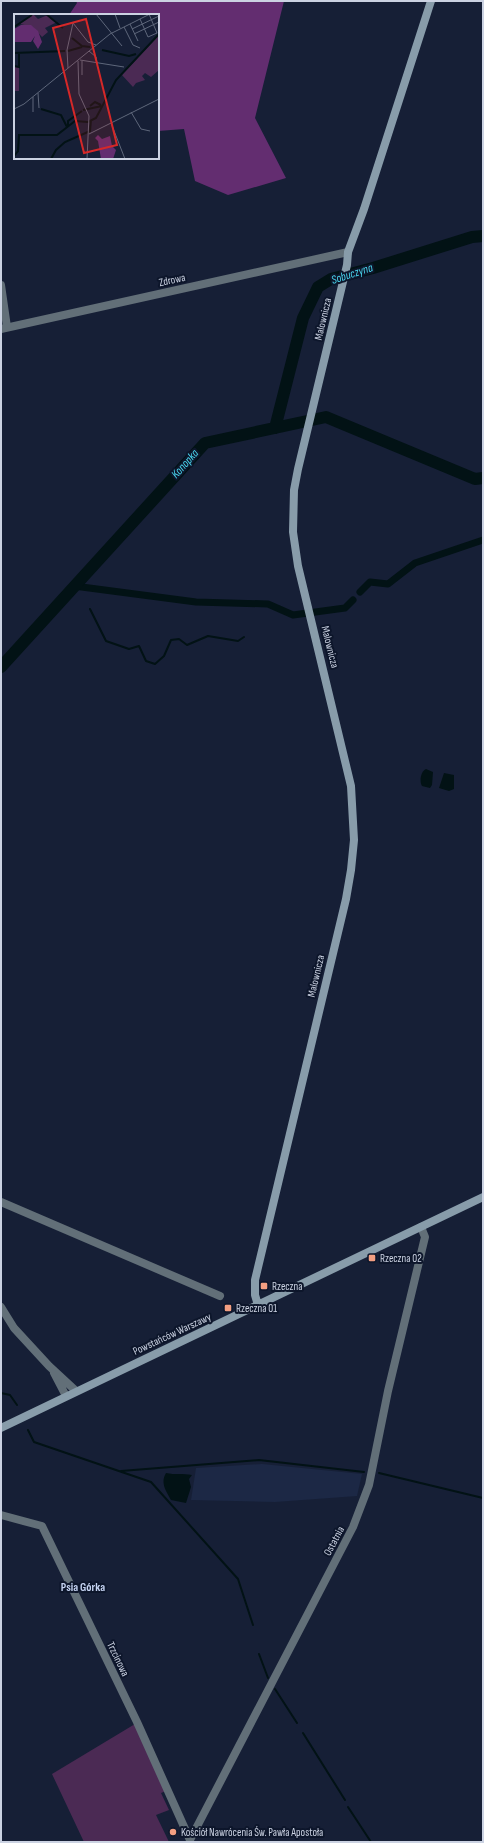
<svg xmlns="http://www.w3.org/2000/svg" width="484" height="1843" font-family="'Sofia Sans Condensed',sans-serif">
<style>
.built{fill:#1c2845}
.green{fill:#4b2a54}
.forest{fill:#632d70}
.water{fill:#021215}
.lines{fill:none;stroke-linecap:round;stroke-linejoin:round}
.stream{stroke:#021215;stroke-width:2}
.canal{stroke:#021215;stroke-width:7}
.river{stroke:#021215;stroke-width:12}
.street{stroke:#626f78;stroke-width:8}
.secondary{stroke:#889caa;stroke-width:8}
.poi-dot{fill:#f39f82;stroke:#0d162b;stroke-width:1.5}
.labels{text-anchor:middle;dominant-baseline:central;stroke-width:4;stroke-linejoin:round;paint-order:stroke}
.street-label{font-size:11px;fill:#cbd2e2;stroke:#0d162b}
.poi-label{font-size:11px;fill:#cbd2e2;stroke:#0d162b;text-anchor:start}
.water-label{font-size:12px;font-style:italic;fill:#4ad6ef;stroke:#0d162b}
.neighbourhood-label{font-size:12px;font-weight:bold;fill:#c5d3f2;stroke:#0d162b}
.inset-river{fill:none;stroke:#021215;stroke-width:2}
.inset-road{fill:none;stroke:#5e677b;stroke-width:1}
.view{fill:#d62828;fill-opacity:0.15;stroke:#d62828;stroke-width:2}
.inset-edge{fill:none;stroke:#cbd2e2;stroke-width:2}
</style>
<rect width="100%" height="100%" fill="#161f36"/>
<path class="built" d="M 262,1464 L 362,1474 L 357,1496 L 275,1502 L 191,1500 L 196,1468 Z"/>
<path class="green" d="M 135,1724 L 166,1791 L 161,1793 L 169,1810 L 156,1815 L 169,1842 L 84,1842 L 52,1774 Z"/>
<path class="forest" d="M 76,1 L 284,1 L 255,118 L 286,178 L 228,195 L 195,181 L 184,129 L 158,131 L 158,15 L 69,15 L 77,3 Z"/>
<path class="water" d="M 426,769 L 433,772 L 432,785 L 430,788 L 422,786 C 419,781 421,771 426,769 Z
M 444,773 L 454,775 L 454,789 L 449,791 L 439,788 Z
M 166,1473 C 175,1475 183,1473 192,1475 L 189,1479 L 191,1487 L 186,1503 L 171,1500 C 166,1491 160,1483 166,1473 Z"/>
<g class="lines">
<path class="stream" d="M 90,609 L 106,641 L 129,649 L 139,646 L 146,661 L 155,664 L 164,656 L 171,640 L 179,639 L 187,645 L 208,636 L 238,641 L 244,637
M 1,1393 L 10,1395 L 17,1405
M 28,1430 L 34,1442 L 151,1482 L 238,1579 L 253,1625
M 121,1471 L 259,1460 L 364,1472
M 379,1473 L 483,1498
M 259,1654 L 268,1678
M 275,1689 L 297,1723
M 303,1733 L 345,1800
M 348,1807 L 371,1842"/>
<path class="canal" d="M 74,586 L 196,602 L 268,604 L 293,615 L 345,608 L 353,600
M 360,592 L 370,582 L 388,584 L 415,563 L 483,540"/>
<path class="river" d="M 275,428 L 303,318 L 318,287 L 331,279 L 373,268 L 472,237 L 483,236
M 1,667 L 205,443 L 326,417 L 475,479 L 483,478"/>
<path class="street" d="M 1,285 L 7,327
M 1,329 L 348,252
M 1,1202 L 220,1296
M 1,1307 L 14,1328 L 49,1366 L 76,1391
M 54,1373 L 66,1396
M 1,1515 L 42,1526 L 137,1722 L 190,1840
M 190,1840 L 353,1527 L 369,1485 L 388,1391 L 425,1237 L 421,1227"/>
<path class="secondary" d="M 258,1305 L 255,1295 L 255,1280 L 346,899 L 351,870 L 354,840 L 351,786 L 298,566 L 293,532 L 294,490 L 298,469 L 347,265 L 348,252 L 364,209 L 431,1
M 1,1428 L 483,1197"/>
</g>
<g class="poi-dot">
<rect x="368" y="1254" width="8" height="8" rx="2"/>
<rect x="260" y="1282" width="8" height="8" rx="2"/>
<rect x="224" y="1304" width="8" height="8" rx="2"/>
<circle cx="173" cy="1832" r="4"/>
</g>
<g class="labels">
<g class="street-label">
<text transform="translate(172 280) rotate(-12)">Zdrowa</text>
<text transform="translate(323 319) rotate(-77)">Malownicza</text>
<text transform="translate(330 647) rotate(76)">Malownicza</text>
<text transform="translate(316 976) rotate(-77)">Malownicza</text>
<text transform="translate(172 1334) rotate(-25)">Powstańców Warszawy</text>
<text transform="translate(334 1541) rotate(-62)">Ostatnia</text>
<text transform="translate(118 1659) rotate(64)">Trzcinowa</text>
</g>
<g class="poi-label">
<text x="380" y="1258">Rzeczna 02</text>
<text x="272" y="1286">Rzeczna</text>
<text x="236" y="1308">Rzeczna 01</text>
<text x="181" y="1832">Kościół Nawrócenia Św. Pawła Apostoła</text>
</g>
<g class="water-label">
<text transform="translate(352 274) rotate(-18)">Sobuczyna</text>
<text transform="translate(185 464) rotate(-48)">Konopka</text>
</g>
<g class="neighbourhood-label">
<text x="83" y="1587">Psia Górka</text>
</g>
</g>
<g transform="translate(14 14)">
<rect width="145" height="145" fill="#161f36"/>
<path d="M 19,0 L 24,5 L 34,1 L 43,8 L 31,14 L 34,18 L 28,23 L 19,13 L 6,10 ZM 145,21 L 145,56 L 137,63 L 131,59 L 128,62 L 131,66 L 122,69 L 119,73 L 108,61 ZM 0,53 L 5,53 L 5,77 L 0,77 Z" fill="#4b2a54"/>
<path d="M 7,11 L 17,11 L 24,17 L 28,28 L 24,35 L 19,27 L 21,22 L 17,28 L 0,28 L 0,15 ZM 84,121 L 88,125 L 96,122 L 98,132 L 102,136 L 99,145 L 87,145 L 84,127 L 81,124 Z" fill="#632d70"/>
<path class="inset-river" d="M 32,0 L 49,14M 0,13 L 18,1M 58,24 L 68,32 L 76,33M 88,36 L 115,42 L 122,40M 54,37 L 68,33M 0,39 L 51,37M 0,52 L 5,53 L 5,40M 76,92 L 81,88 L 87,91M 27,95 L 47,101 L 53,113M 69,96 L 88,92M 54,112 L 54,107 L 68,97M 0,142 L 4,137 L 5,121 L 43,121 L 61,107 L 74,108 L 82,104 L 102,66 L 145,20M 37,145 L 42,136 L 51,128 L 76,117 L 77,106"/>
<path class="inset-road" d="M 82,0 L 108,32M 101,0 L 106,14M 126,5 L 134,23 L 143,19 L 135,0M 59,9 L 74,28 L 82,31M 116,10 L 124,27M 110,13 L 119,31 L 126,34M 118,15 L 145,2M 120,20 L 145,8M 75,37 L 82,43 L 83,49M 66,46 L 110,53M 64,47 L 65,80 L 75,102 L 73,145M 68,47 L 68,61M 54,54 L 53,36 L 59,9M 24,79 L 25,94M 19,83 L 19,98M 0,95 L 10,90 L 96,20 L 136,0M 117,98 L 127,115 L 136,117M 97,109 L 111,145M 75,120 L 145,85"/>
<path class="view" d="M 72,5 L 103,131 L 70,139 L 39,14 Z"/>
<rect width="145" height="145" class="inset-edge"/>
</g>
<rect width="484" height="1843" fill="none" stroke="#cbd2e2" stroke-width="4"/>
</svg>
